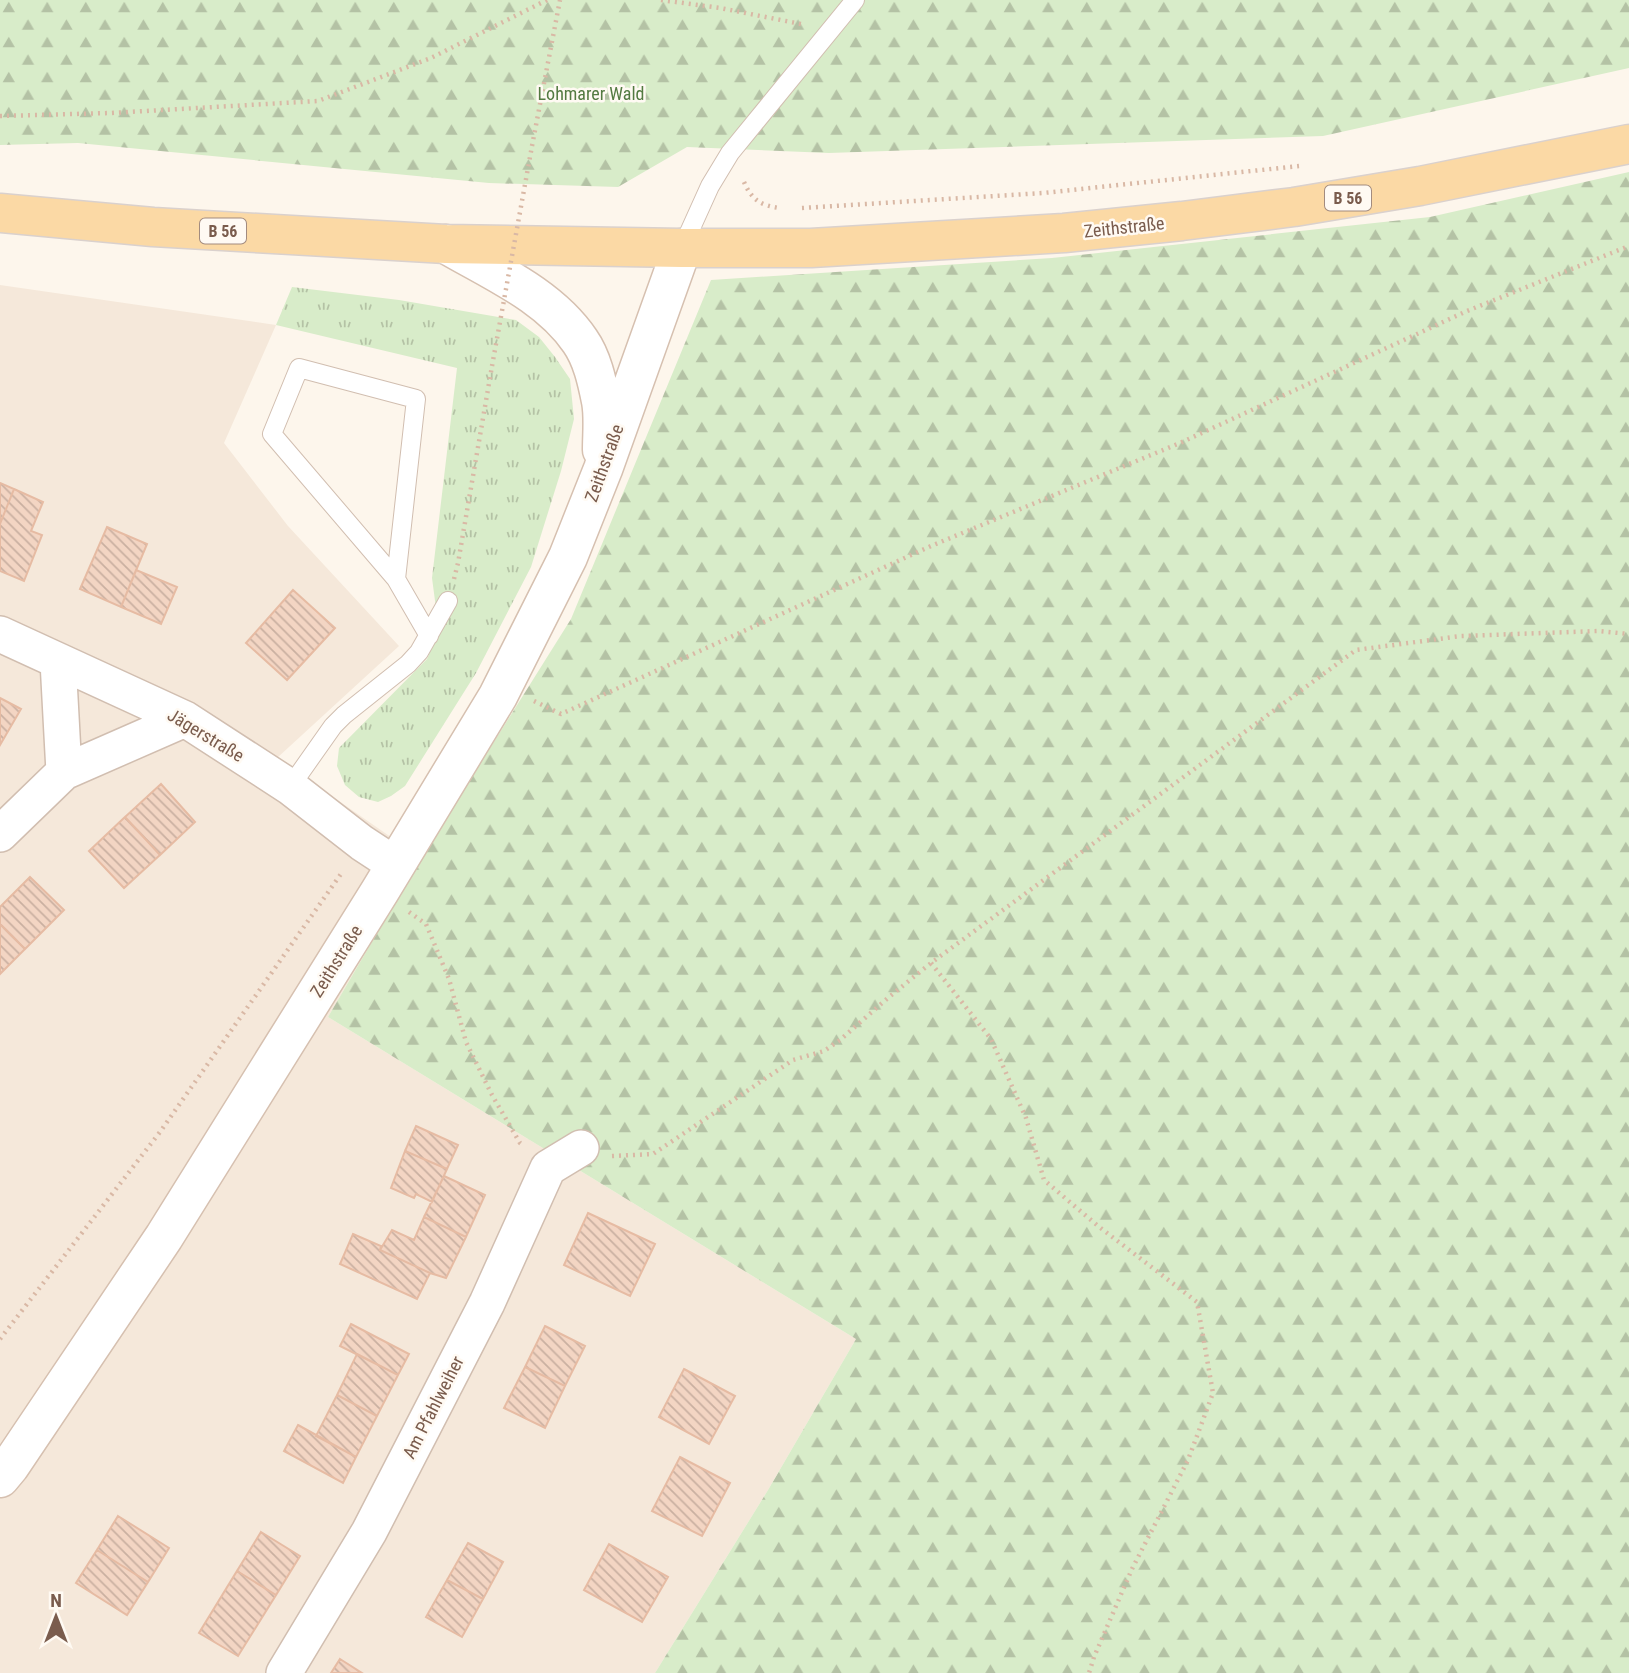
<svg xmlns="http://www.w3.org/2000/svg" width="1629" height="1673" font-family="'Roboto Condensed',sans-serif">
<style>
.residential{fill:#f5e8da}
.forest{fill:url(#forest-firs)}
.park{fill:url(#park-tufts)}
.building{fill:url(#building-back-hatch);stroke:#e6bba3;stroke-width:2}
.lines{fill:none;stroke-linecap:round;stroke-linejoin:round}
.lane-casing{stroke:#d1beb0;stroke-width:20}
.street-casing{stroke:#d1beb0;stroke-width:38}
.secondary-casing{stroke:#d6c0b0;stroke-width:41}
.primary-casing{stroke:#dad1cd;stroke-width:41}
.path{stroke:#d9b8a5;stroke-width:4.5;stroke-dasharray:2 5;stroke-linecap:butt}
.lane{stroke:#fff;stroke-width:18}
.street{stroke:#fff;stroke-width:35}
.secondary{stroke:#fff;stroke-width:38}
.primary{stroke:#fbd9a5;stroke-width:38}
.path-bridge{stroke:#d9b8a5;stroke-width:4.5;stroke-dasharray:2 5;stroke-linecap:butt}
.labels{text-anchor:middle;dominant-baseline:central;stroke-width:5;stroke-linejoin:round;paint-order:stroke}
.shield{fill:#fffaf3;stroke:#a28b7f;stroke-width:2}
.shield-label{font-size:16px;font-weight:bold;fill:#7a5c4d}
.park-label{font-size:18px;fill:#537a41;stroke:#fffaf3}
.street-label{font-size:18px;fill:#7a5c4d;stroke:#fffaf3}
</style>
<defs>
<pattern id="forest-firs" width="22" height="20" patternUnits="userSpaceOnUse" patternTransform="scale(1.75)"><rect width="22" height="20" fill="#d8ecc9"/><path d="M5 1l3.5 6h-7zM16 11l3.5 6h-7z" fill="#b4c2a5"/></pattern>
<pattern id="park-tufts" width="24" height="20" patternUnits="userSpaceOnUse" patternTransform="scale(1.75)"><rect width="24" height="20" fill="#d8ecc9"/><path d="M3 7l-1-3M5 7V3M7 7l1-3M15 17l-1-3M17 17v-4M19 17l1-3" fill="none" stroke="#b4c2a5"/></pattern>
<pattern id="building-back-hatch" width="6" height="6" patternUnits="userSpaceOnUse" patternTransform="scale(1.75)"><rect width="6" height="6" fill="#f3d5c3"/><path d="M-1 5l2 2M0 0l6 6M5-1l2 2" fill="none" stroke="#cab0a1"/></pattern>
</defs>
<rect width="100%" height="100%" fill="#fdf6ec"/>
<path class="residential" d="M 0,285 L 276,325 L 224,443 L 288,526 L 399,646 L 277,758 L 421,858 L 328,1017 L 856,1339 L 768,1490 L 655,1673 L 0,1673 Z"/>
<path class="forest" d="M 0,0 L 1629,0 L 1629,68 L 1323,136 L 829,153 L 687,147 L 618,187 L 489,183 L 78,143 L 0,145 Z
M 1629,172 L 1629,1673 L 655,1673 L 768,1490 L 856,1339 L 328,1017 L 421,858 L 571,619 L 711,280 L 1052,258 L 1430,217 Z"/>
<path class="park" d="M 292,287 L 399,300 L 516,320 L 539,337 L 555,357 L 570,379 L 574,419 L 561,471 L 531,567 L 476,673 L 405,786 L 391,796 L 378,802 L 359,797 L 345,785 L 337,766 L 339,748 L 427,659 L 439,631 L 432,578 L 457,368 L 276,325 Z"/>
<path class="building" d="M 0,483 L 14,489 L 0,524 Z
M 14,489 L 43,502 L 31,531 L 42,535 L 24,581 L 0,571 L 0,524 Z
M 107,527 L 147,544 L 121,607 L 80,589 Z
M 136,570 L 177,587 L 161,624 L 121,607 Z
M 293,590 L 335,628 L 287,680 L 246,643 Z
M 0,698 L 21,709 L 0,745 Z
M 161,784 L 195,822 L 160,855 L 125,817 Z
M 125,817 L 160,855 L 124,888 L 89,851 Z
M 30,877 L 64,910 L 25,949 L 0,924 L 0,907 Z
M 0,924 L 25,949 L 0,974 Z
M 416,1126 L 458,1145 L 447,1169 L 405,1151 Z
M 405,1151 L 447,1169 L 432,1202 L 416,1194 L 414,1198 L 391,1188 Z
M 444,1176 L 485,1195 L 466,1237 L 424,1217 Z
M 588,1213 L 655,1244 L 630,1296 L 564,1265 Z
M 424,1217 L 466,1237 L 446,1278 L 430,1273 L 380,1250 L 392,1230 L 414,1240 Z
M 353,1234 L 381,1246 L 380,1250 L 430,1273 L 417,1299 L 340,1264 Z
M 351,1324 L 409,1354 L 398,1375 L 340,1346 Z
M 545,1326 L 585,1346 L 565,1386 L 525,1367 Z
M 357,1354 L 398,1375 L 377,1416 L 337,1395 Z
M 525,1367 L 565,1386 L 545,1428 L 504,1408 Z
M 684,1369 L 735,1396 L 709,1444 L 659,1417 Z
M 337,1395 L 377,1416 L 356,1457 L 316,1436 Z
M 298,1425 L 356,1457 L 343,1483 L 284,1451 Z
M 680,1457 L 730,1483 L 702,1536 L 652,1511 Z
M 118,1516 L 169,1548 L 148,1582 L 97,1550 Z
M 261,1532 L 300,1556 L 276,1595 L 237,1571 Z
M 468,1543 L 503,1562 L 483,1599 L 447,1580 Z
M 609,1544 L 668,1577 L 642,1622 L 584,1590 Z
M 97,1550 L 148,1582 L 127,1615 L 76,1583 Z
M 237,1571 L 276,1595 L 238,1656 L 199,1633 Z
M 447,1580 L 483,1599 L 462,1637 L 426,1617 Z
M 340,1659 L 362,1673 L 331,1673 Z"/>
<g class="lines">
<g class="lane-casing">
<path id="lane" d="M 682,248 L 710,186 L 730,153 L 855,0
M 396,579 L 272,434 L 299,368 L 416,399 L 396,579 L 429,636
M 290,787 L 333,726 L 344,715 L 408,664 L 419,652 L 448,601"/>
</g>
<g class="street-casing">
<path id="street" d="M 0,634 L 185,719 L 290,787 L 362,843 L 394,864
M 58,661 L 64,772
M 0,834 L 64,772 L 185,719
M 284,1673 L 369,1532 L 487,1303 L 548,1168 L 581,1148"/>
</g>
<g class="secondary-casing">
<path id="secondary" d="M 446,244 C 492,271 549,295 580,341 C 592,358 597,381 601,401 C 604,417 602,434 602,450
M 0,1478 L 10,1466 L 164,1237 L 380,891 L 498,696 L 568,557 L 603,469 L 682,248"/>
</g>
<g class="primary-casing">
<path id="primary" d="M 0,213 L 153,227 L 446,244 L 682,248 L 811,248 L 1064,233 L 1182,221 L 1294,207 L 1420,186 L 1629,144"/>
</g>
<path class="path" d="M 661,0 L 720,8 L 801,24
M 0,116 L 111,113 L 318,101 L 431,58 L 547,0
M 532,146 L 560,0
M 744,182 C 752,200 760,205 779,208
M 802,208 L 1043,193 L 1299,166
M 454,579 L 458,563 L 492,366
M 534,701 L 561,714 L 931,546 L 1180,443 L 1467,311 L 1629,246
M 409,912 L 426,924 L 449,979 L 466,1042 L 492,1095 L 520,1143 L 524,1146
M 931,963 L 991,1039 L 1026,1118 L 1044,1180 L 1098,1226 L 1197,1302 L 1213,1393 L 1188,1460 L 1132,1569 L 1094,1657 L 1089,1673
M 612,1156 L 653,1154 L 793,1060 L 824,1051 L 840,1040 L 889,997 L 931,963 L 1356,650 L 1461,636 L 1598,631 L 1629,634
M 0,1339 L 160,1132 L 343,871"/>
<use href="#lane" class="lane"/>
<use href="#street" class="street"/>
<use href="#secondary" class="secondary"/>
<use href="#primary" class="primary"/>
<path class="path-bridge" d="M 492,366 L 532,146"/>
</g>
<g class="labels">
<g class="shield">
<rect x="1325" y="185.5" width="46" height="25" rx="5"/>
<rect x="200" y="218.5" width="46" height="25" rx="5"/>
</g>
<g class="shield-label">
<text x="1348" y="198">B 56</text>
<text x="223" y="231">B 56</text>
</g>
<g class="park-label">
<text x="591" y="93">Lohmarer Wald</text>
</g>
<g class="street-label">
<text transform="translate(1124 227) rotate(-6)">Zeithstraße</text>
<text transform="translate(604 463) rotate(-70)">Zeithstraße</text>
<text transform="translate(206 735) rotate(31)">Jägerstraße</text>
<text transform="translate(336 961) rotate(-58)">Zeithstraße</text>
<text transform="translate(433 1407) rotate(-63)">Am Pfahlweiher</text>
</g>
</g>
<g transform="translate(56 1617)" stroke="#fffaf3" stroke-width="5" paint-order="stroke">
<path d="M0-5L12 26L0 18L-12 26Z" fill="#7a5c4d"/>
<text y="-10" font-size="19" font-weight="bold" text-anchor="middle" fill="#7a5c4d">N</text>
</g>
</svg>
